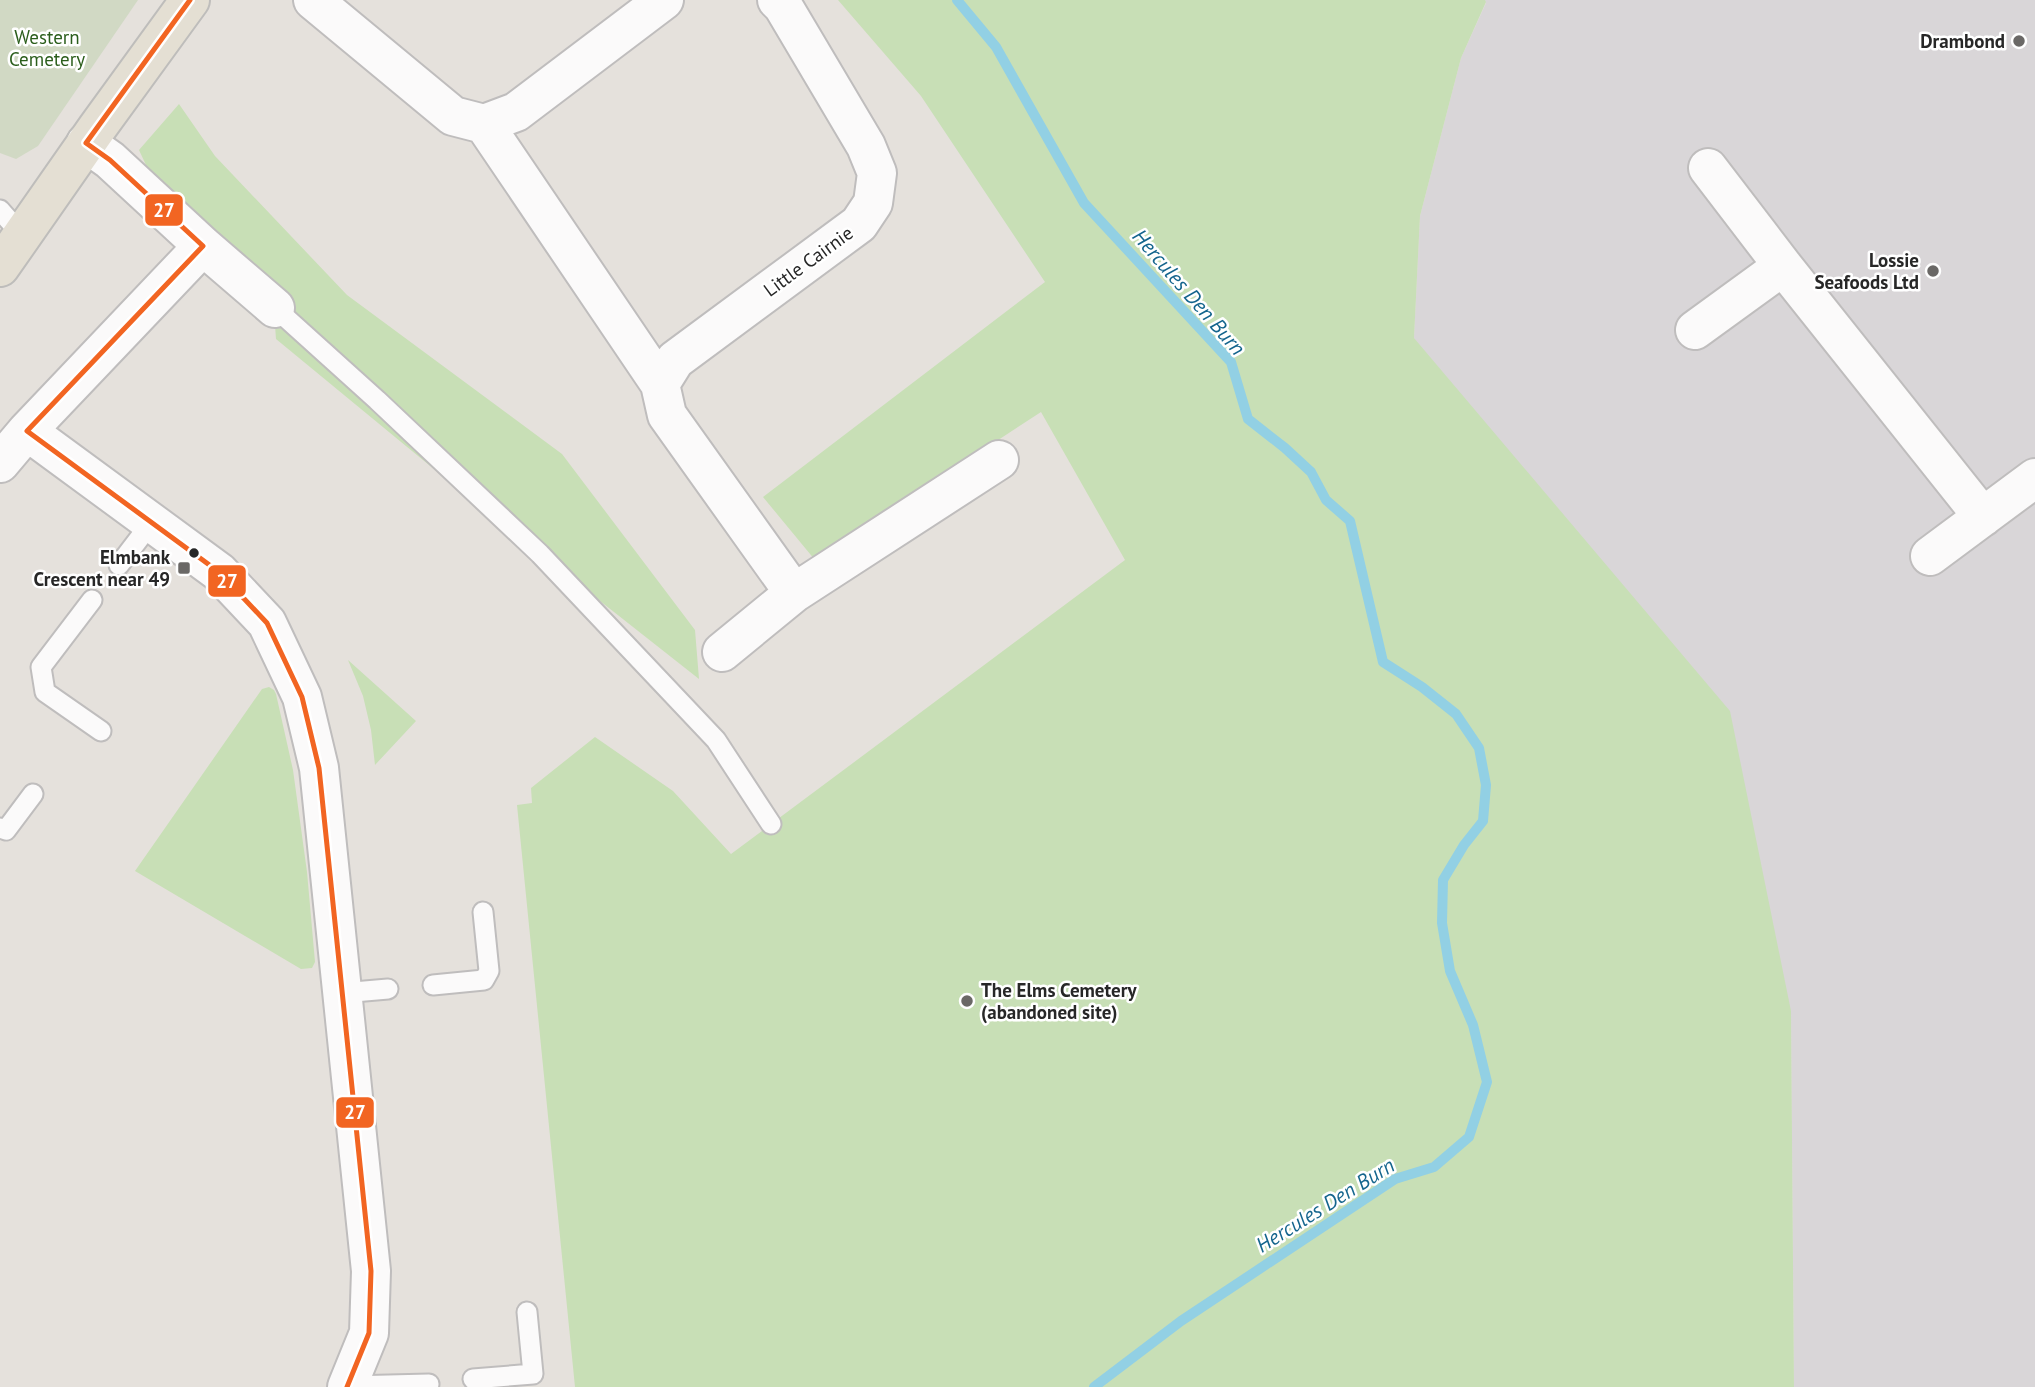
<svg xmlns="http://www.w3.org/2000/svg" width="2035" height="1387" font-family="'PT Sans',sans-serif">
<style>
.industrial{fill:#d9d6d8}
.green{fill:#c8dfb6}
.cemetery{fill:#d1d9c4}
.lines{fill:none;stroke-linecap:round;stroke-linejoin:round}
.stream{stroke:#92d0e4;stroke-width:10}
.service-casing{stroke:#bfbdbd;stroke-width:23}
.minor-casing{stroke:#bfbdbd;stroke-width:42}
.primary-casing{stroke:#bebdbb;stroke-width:42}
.service{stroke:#fbfafa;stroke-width:19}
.minor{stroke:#fbfafa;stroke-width:38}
.primary{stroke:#e4dfd3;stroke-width:38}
.bus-1-casing{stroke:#fff;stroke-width:10}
.bus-1{stroke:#f26522;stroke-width:5}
.poi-dot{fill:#6a6866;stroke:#fff;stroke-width:2.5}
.bus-dot{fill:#272727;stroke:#fff;stroke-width:2.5}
.labels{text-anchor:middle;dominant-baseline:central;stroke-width:5;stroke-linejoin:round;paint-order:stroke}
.park-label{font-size:19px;fill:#2b5e1c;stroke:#fff}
.poi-label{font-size:19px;font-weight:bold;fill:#272727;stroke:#fff;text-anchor:end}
.street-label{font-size:19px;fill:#272727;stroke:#fff}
.water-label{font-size:21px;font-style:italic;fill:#14658d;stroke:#fff}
.line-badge{stroke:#fff;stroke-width:2.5}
.badge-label{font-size:19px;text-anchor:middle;font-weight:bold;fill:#fff}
</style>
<rect width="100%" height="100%" fill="#e5e1dc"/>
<path class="industrial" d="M 1485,0 L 2035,0 L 2035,1387 L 1794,1387 L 1791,1011 L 1414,338 L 1420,216 L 1461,58 L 1486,3 Z"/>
<path class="green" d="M 838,0 L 1485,0 L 1486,2 L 1461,58 L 1420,216 L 1414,338 L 1730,711 L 1791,1011 L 1794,1387 L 575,1387 L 517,805 L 532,803 L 531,788 L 595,737 L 673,791 L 731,854 L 1125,560 L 1041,412 L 815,560 L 763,497 L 1045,282 L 921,96 Z
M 179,104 L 215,156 L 347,295 L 562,454 L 695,630 L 699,679 L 463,493 L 276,339 L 273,298 L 158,191 L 139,150 Z
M 348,660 L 416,721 L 375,765 L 371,730 L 363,696 Z
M 269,687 L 274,690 L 276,694 L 293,770 L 307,872 L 315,962 L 312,968 L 301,969 L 135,871 L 262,689 Z"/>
<path class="cemetery" d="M 0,0 L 138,0 L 38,146 L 16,159 L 0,153 Z"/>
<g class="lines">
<path class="stream" d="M 957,0 L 996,47 L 1084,203 L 1231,362 L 1248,419 L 1285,448 L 1311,472 L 1326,500 L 1350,521 L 1383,662 L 1422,687 L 1456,714 L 1479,748 L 1486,785 L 1483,821 L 1464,845 L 1443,880 L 1442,923 L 1450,971 L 1473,1025 L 1487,1082 L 1469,1137 L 1434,1167 L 1395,1179 L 1181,1321 L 1094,1387"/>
<g class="service-casing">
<path id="service" d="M 0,210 L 22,235
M 275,308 L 377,400 L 540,554 L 716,740 L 771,824
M 119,565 L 151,523
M 92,600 L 41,667 L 45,692 L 101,731
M 0,828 L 6,830 L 33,794
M 433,985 L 484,980 L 489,971 L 483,912
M 342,993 L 388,989
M 473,1379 L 533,1374 L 527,1312
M 348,1386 L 429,1384"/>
</g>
<g class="minor-casing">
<path id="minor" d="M 313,0 L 453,116 L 484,124 L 516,112 L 664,0
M 777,0 L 783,6 L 866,146 L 877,173 L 873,203 L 859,224 L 675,360 L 660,384 L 667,415 L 794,593 L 999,460
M 484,124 L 660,384
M 86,143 L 110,160 L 203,246 L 275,308
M 1708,168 L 1783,266 L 1983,517
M 1695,330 L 1783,266
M 27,431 L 219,572 L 267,623 L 302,697 L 319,768 L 371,1271 L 369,1333 L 347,1387
M 0,463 L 27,431 L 203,246
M 1930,556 L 2035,478
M 722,652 L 794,593"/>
</g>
<g class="primary-casing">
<path id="primary" d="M 0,267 L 97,128 L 190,0"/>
</g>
<use href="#service" class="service"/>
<use href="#minor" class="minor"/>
<use href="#primary" class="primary"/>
<g class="bus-1-casing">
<path id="bus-1" d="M 190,0 L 86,143 L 110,160 L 203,246 L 27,431 L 219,572 L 267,623 L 302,697 L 319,768 L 371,1271 L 369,1333 L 347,1387"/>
</g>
<use href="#bus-1" class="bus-1"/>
</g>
<g class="poi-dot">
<circle cx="2019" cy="41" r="7"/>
<circle cx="1933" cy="271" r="7"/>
<rect x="177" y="561" width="14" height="14" rx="3.5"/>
<circle cx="967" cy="1001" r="7"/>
</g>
<circle class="bus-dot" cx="194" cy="553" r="6"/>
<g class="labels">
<g class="park-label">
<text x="47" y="37">Western<tspan x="47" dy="22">Cemetery</tspan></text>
</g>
<g class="poi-label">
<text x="2005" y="41">Drambond</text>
<text x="1919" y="260">Lossie<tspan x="1919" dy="22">Seafoods Ltd</tspan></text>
<text x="170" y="557">Elmbank<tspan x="170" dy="22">Crescent near 49</tspan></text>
<text x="981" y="990" text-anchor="start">The Elms Cemetery<tspan x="981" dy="22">(abandoned site)</tspan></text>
</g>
<g class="street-label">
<text transform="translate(808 261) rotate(-36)">Little Cairnie</text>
</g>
<g class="water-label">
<text transform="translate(1189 292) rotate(49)">Hercules Den Burn</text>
<text transform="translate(1325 1205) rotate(-32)">Hercules Den Burn</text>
</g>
</g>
<g class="line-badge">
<rect x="144" y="193" width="40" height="34" rx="7" fill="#f26522"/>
<rect x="207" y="564" width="40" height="34" rx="7" fill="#f26522"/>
<rect x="335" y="1096" width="40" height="33" rx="7" fill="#f26522"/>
</g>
<g class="badge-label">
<text x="164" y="217">27</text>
<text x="227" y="588">27</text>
<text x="355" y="1119">27</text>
</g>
</svg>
